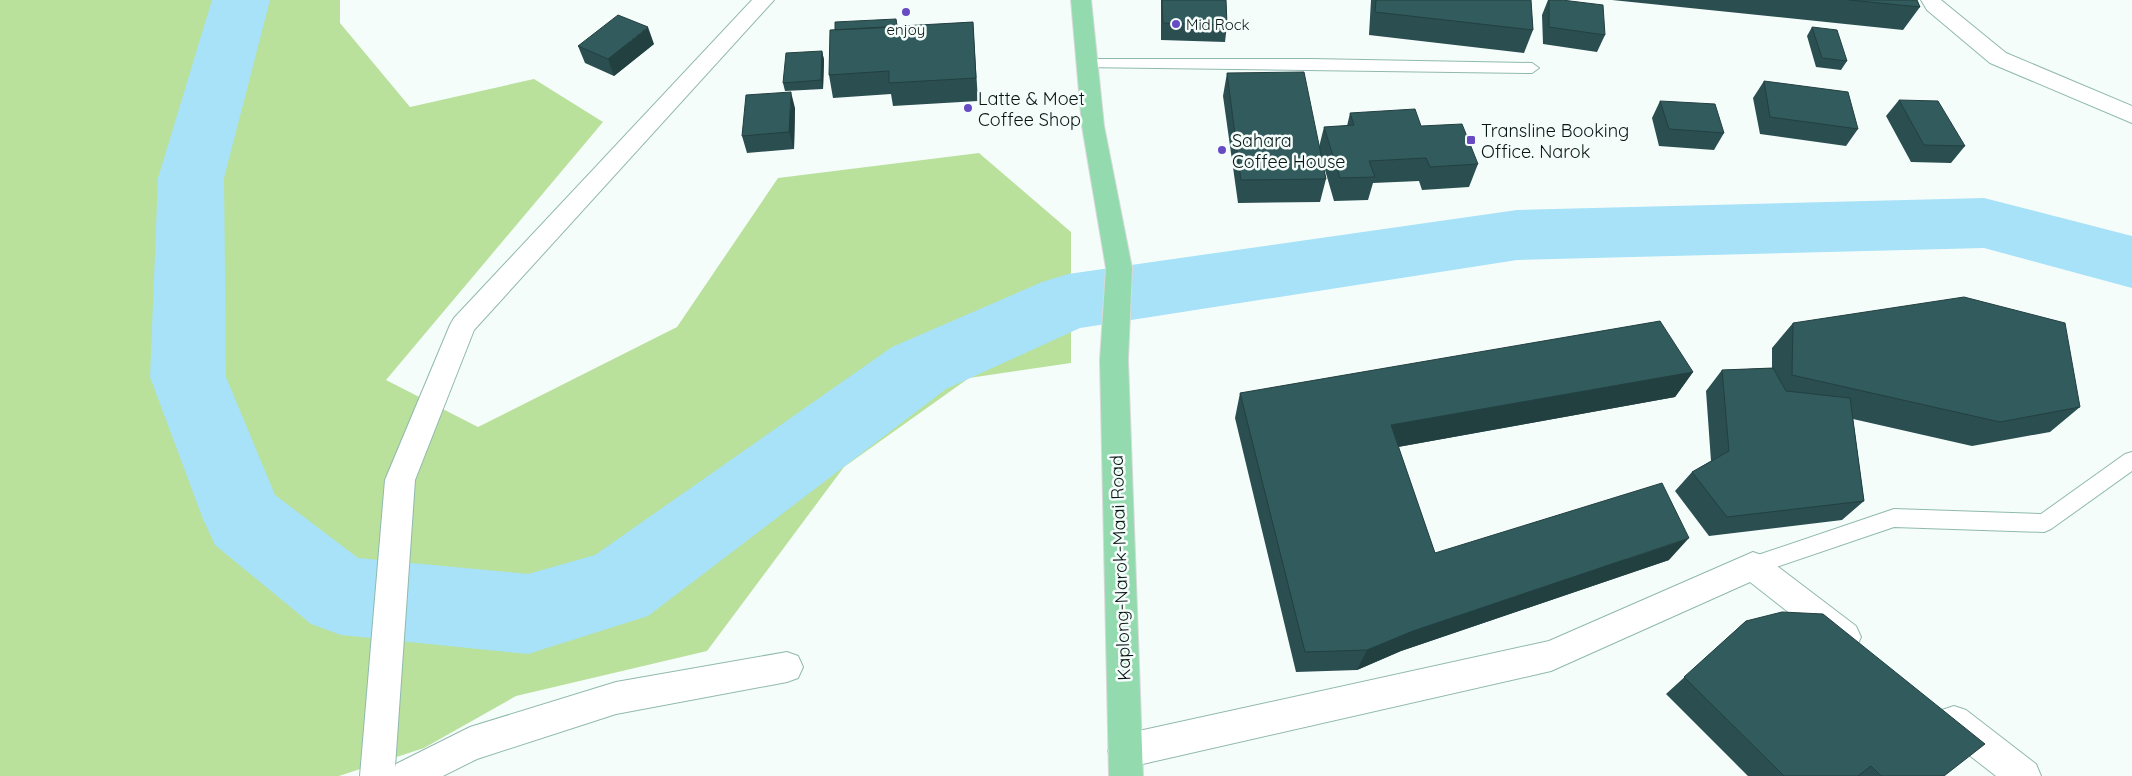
<svg xmlns="http://www.w3.org/2000/svg" width="2132" height="776" font-family="Quicksand,sans-serif">
<style>
.green{fill:#b9e19c}
.lines{fill:none;stroke-linecap:round;stroke-linejoin:round}
.river{fill:#a7e2f8;fill-rule:evenodd}
.service-casing{stroke:#90b9ae;stroke-width:2}
.minor-casing{stroke:#90b9ae;stroke-width:2}
.trunk-casing{stroke:#d7dad9;stroke-width:2}
.service{fill:#fff;fill-rule:evenodd}
.minor{fill:#fff;fill-rule:evenodd}
.trunk{fill:#94daaf;fill-rule:evenodd}
.wall{fill:#2b4e50}
.shaded-wall{fill:#234041}
.building{fill:#325b5d;stroke:#234041}
.poi-dot{fill:#674bc4;stroke:#f5fdfb;stroke-width:2}
.labels{text-anchor:middle;dominant-baseline:central;stroke-width:5;stroke-linejoin:round;paint-order:stroke}
.far-poi-label{font-size:15px;fill:#071613;stroke:#f5fdfb;text-anchor:start}
.poi-label{font-size:18px;fill:#071613;stroke:#f5fdfb;text-anchor:start}
.street-label{font-size:18px;fill:#071613;stroke:#f5fdfb}
</style>
<rect width="100%" height="100%" fill="#f5fdfb"/>
<path class="green" d="M 0,0 L 340,0 L 340,23 L 410,107 L 534,79 L 603,122 L 386,380 L 478,427 L 677,327 L 778,178 L 979,153 L 1071,232 L 1071,363 L 969,378 L 844,467 L 707,651 L 516,696 L 424,748 L 339,776 L 0,776 Z"/>
<g class="lines">
<path class="river" d="M 212,0 L 270,0 L 224,178 L 226,377 L 275,495 L 358,558 L 528,574 L 595,555 L 892,347 L 1042,282 L 1068,274 L 1517,210 L 1984,198 L 2132,236 L 2132,288 L 1984,248 L 1517,260 L 1080,328 L 946,389 L 648,616 L 528,654 L 341,635 L 311,624 L 215,545 L 203,519 L 150,377 L 158,178 Z"/>
<g class="service-casing">
<path id="service" d="M 1086,59 L 1311,59 L 1532,63 L 1539,68 L 1532,73 L 1081,67 L 1079,64 L 1081,61 Z
M 2132,452 L 2132,471 L 2051,529 L 2044,532 L 1894,527 L 1753,575 L 1746,573 L 1743,566 L 1746,559 L 1894,509 L 2041,514 L 2125,454 Z"/>
</g>
<g class="minor-casing">
<path id="minor" d="M 752,0 L 774,0 L 474,330 L 415,480 L 395,767 L 396,764 L 470,727 L 616,682 L 787,652 L 798,656 L 803,667 L 798,678 L 787,682 L 616,714 L 477,759 L 443,776 L 360,776 L 385,480 L 450,325 L 454,318 Z
M 1921,0 L 1941,0 L 2006,53 L 2132,106 L 2132,123 L 1990,63 L 1927,10 Z
M 1753,552 L 1764,556 L 1856,626 L 1861,637 L 1856,648 L 1845,652 L 1834,648 L 1750,582 L 1551,671 L 1125,768 L 1113,763 L 1108,751 L 1113,739 L 1125,734 L 1549,641 Z
M 1954,706 L 1966,710 L 2036,764 L 2041,776 L 1996,776 L 1942,734 L 1937,722 L 1942,710 Z"/>
</g>
<g class="trunk-casing">
<path id="trunk" d="M 1071,0 L 1091,0 L 1104,126 L 1132,268 L 1128,360 L 1143,776 L 1109,776 L 1100,360 L 1106,268 L 1082,126 Z"/>
</g>
<use href="#service" class="service"/>
<use href="#minor" class="minor"/>
<use href="#trunk" class="trunk"/>
</g>
<path class="wall" d="M 1161,0 L 1226,0 L 1227,25 L 1225,42 L 1161,40 Z
M 1371,0 L 1531,0 L 1533,30 L 1524,53 L 1369,35 Z
M 1548,0 L 1562,0 L 1605,35 L 1597,52 L 1543,44 L 1542,15 Z
M 1612,0 L 1917,0 L 1920,7 L 1903,30 Z
M 896,19 L 898,27 L 973,22 L 978,101 L 893,106 L 891,94 L 833,98 L 829,75 Z
M 1812,27 L 1847,61 L 1841,70 L 1816,67 L 1807,36 Z
M 654,44 L 614,76 L 585,63 L 578,46 Z
M 822,51 L 824,60 L 823,89 L 785,91 L 783,83 Z
M 1227,73 L 1319,147 L 1324,127 L 1347,126 L 1350,113 L 1421,126 L 1478,164 L 1469,187 L 1422,190 L 1419,181 L 1373,183 L 1368,200 L 1334,201 L 1323,163 L 1326,179 L 1320,202 L 1238,203 L 1223,96 Z
M 1764,81 L 1858,129 L 1846,146 L 1760,134 L 1753,98 Z
M 1899,100 L 1965,146 L 1951,163 L 1911,162 L 1886,116 Z
M 1660,101 L 1724,133 L 1714,150 L 1659,146 L 1652,118 Z
M 795,108 L 794,149 L 747,153 L 742,136 Z
M 1793,323 L 2080,407 L 2050,432 L 1972,446 L 1853,419 L 1864,501 L 1842,520 L 1709,536 L 1675,491 L 1692,472 L 1711,461 L 1706,391 L 1722,370 L 1772,368 L 1772,348 Z
M 1693,372 L 1675,397 L 1398,447 L 1435,553 L 1669,560 L 1401,651 L 1357,670 L 1296,672 L 1235,418 L 1240,393 Z
M 1746,621 L 1944,776 L 1748,776 L 1666,694 Z"/>
<path class="shaded-wall" d="M 648,27 L 654,44 L 614,76 L 608,59 Z
M 822,51 L 824,60 L 823,89 L 821,80 Z
M 791,92 L 795,108 L 794,149 L 789,132 Z
M 1693,372 L 1675,397 L 1381,450 L 1391,425 Z
M 1689,538 L 1669,560 L 1401,651 L 1357,670 L 1367,650 L 1413,631 Z"/>
<path class="building" d="M 1162,0 L 1226,0 L 1227,25 L 1163,23 Z
M 1376,0 L 1531,0 L 1533,30 L 1375,12 Z
M 1549,0 L 1562,0 L 1603,5 L 1605,35 L 1549,27 Z
M 1849,0 L 1917,0 L 1920,7 Z
M 618,15 L 648,27 L 608,59 L 578,46 Z
M 896,19 L 897,27 L 835,30 L 835,22 Z
M 973,22 L 976,78 L 889,83 L 889,71 L 829,75 L 830,30 Z
M 1812,27 L 1837,30 L 1847,61 L 1822,58 Z
M 822,51 L 821,80 L 783,83 L 786,53 Z
M 1304,72 L 1326,179 L 1241,180 L 1227,73 Z
M 1764,81 L 1848,92 L 1858,129 L 1770,117 Z
M 791,92 L 789,132 L 742,136 L 746,95 Z
M 1899,100 L 1938,101 L 1965,146 L 1924,145 Z
M 1660,101 L 1715,104 L 1724,133 L 1669,129 Z
M 1415,109 L 1421,126 L 1462,124 L 1478,164 L 1430,167 L 1426,158 L 1369,161 L 1375,177 L 1340,178 L 1324,127 L 1354,125 L 1350,113 Z
M 1964,297 L 2065,323 L 2080,407 L 2000,422 L 1792,375 L 1793,323 Z
M 1660,321 L 1693,372 L 1391,425 L 1435,553 L 1662,483 L 1689,538 L 1413,631 L 1367,650 L 1305,652 L 1240,393 Z
M 1773,368 L 1786,391 L 1850,398 L 1864,501 L 1727,517 L 1692,472 L 1729,451 L 1722,370 Z
M 1782,612 L 1823,614 L 1985,744 L 1944,776 L 1881,776 L 1871,766 L 1858,776 L 1784,776 L 1684,677 L 1746,621 Z"/>
<g class="poi-dot">
<circle cx="906" cy="12" r="5"/>
<circle cx="1176" cy="24" r="5"/>
<circle cx="968" cy="108" r="5"/>
<rect x="1466" y="135" width="10" height="10" rx="2.5"/>
<circle cx="1222" cy="150" r="5"/>
</g>
<g class="labels">
<g class="far-poi-label">
<text x="1186" y="24">Mid Rock</text>
<text x="906" y="29" text-anchor="middle">enjoy</text>
</g>
<g class="poi-label">
<text x="978" y="98">Latte &amp; Moet<tspan x="978" dy="21">Coffee Shop</tspan></text>
<text x="1481" y="130">Transline Booking<tspan x="1481" dy="21">Office. Narok</tspan></text>
<text x="1232" y="140">Sahara<tspan x="1232" dy="21">Coffee House</tspan></text>
</g>
<g class="street-label">
<text transform="translate(1120 568) rotate(-92)">Kaplong-Narok-Maai Road</text>
</g>
</g>
</svg>
